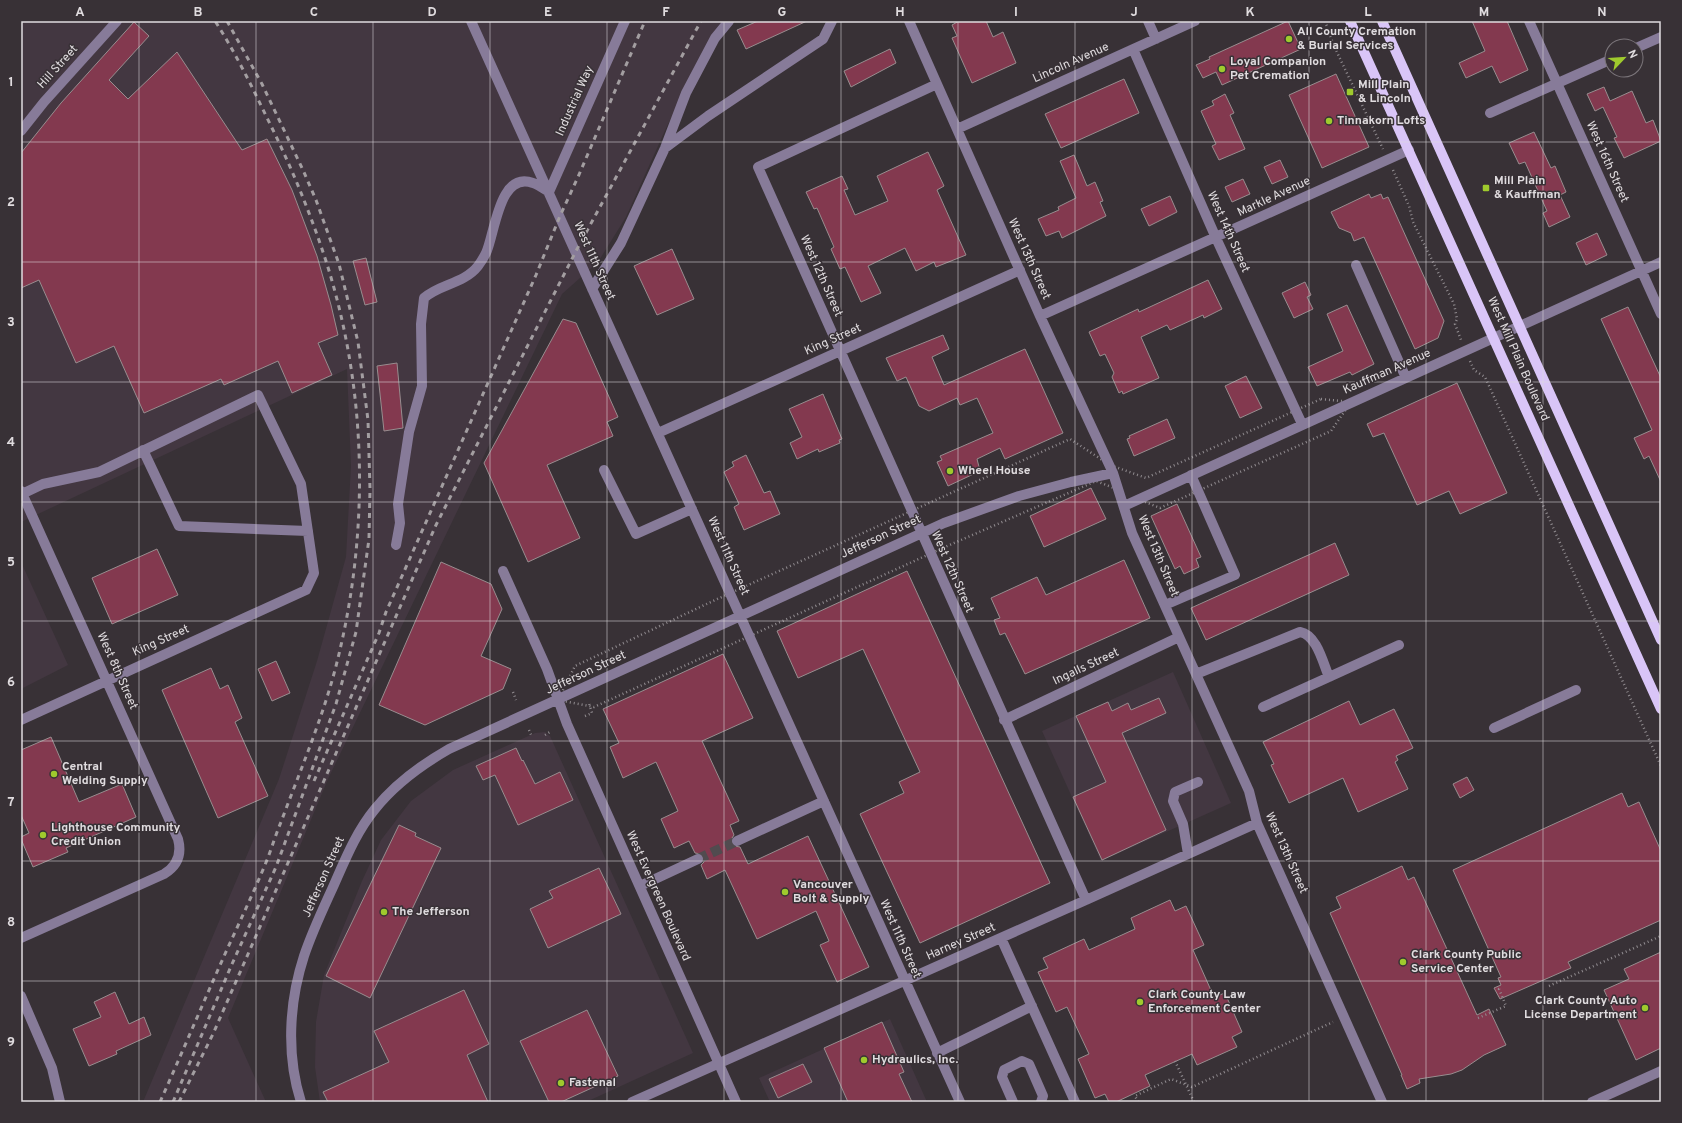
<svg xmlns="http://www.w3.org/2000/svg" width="1682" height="1123" font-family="Overpass,sans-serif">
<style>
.built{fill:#433741}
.building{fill:#83394f;stroke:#988d8f}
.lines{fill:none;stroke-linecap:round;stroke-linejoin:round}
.minor-tunnel{stroke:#514b4f;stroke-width:10;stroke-dasharray:10 5;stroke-linecap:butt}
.path{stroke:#918c90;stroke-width:2.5;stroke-dasharray:1 3;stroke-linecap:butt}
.minor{stroke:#877b99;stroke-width:10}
.major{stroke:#d9c5f7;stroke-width:10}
.rail{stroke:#a39ea1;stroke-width:3;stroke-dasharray:5 5;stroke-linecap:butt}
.grid{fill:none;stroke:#e0dcdf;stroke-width:1;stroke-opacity:0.55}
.poi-dot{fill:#9fca2d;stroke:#383136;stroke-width:1.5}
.labels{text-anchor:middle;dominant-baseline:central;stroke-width:3;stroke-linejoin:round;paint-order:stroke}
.poi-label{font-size:12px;font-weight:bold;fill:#e0dcdf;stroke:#383136;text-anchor:start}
.street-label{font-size:12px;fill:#e0dcdf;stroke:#383136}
.neatline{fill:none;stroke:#e0dcdf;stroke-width:1.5}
.grid-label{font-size:13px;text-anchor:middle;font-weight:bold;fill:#e0dcdf}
</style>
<rect width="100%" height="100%" fill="#383136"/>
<path class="built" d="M 21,21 L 724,21 L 667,126 L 626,217 L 598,262 L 562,294 L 328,779 L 228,1018 L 266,1102 L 143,1102 L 279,779 L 317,661 L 346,557 L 351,466 L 347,369 L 21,522 Z
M 21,562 L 68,665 L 21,689 Z
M 1173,672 L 1231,803 L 1101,861 L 1042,731 Z
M 545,732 L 550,736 L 693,1053 L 586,1102 L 320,1102 L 315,1067 L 316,1022 L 324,975 L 362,881 L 381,840 L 411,801 L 453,770 L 535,733 Z
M 890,1019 L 927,1102 L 770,1102 L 759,1078 Z"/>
<path class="building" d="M 758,21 L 807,21 L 746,49 L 737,30 Z
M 959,21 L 986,21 L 993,37 L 1003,32 L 1016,63 L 972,83 L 952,38 L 957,36 L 952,25 Z
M 1288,21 L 1301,49 L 1222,85 L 1216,72 L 1203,78 L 1196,65 L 1210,59 L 1209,57 Z
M 1472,21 L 1507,21 L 1528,70 L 1500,83 L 1492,66 L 1466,78 L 1459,63 L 1485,51 Z
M 134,22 L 149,36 L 109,80 L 128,99 L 177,52 L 242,150 L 267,139 L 292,190 L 317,256 L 331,305 L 338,335 L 318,343 L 332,375 L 292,393 L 278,361 L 224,385 L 221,379 L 144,413 L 114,346 L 76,363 L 39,280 L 21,288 L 21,153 L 61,103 Z
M 890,49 L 896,63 L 851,87 L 844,71 Z
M 1336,74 L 1369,147 L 1322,168 L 1289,95 Z
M 1124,79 L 1139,113 L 1061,148 L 1045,114 Z
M 1604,87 L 1610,101 L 1632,91 L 1646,123 L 1653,120 L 1661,141 L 1624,158 L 1614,138 L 1617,137 L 1603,107 L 1595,111 L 1587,94 Z
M 1225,94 L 1234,113 L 1230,115 L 1245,149 L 1219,160 L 1212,146 L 1216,144 L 1201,111 L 1214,105 L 1212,101 Z
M 1534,132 L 1551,168 L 1555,166 L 1566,192 L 1560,195 L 1570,217 L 1549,227 L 1543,213 L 1547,211 L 1525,162 L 1519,164 L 1509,143 Z
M 928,152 L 944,186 L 937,190 L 966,255 L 936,267 L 934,262 L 916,271 L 905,248 L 868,266 L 881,293 L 861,302 L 845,267 L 840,269 L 831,249 L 834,247 L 817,208 L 814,209 L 806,192 L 842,176 L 848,189 L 844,190 L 855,215 L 888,201 L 877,176 Z
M 1074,155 L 1087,186 L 1095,182 L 1103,201 L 1100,202 L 1106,216 L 1062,238 L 1059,231 L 1046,236 L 1038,219 L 1059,210 L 1058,207 L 1076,198 L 1060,161 Z
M 1280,160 L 1288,177 L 1272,184 L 1264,167 Z
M 1243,179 L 1250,194 L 1232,202 L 1225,187 Z
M 1369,194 L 1371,198 L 1381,194 L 1383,199 L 1388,197 L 1444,321 L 1438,338 L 1415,349 L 1364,237 L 1354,241 L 1351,233 L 1339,228 L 1331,212 Z
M 1170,196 L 1177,212 L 1149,226 L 1141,209 Z
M 1597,233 L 1607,255 L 1586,265 L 1576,243 Z
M 672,249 L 694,299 L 657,315 L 634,266 Z
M 366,258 L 377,302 L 365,305 L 353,261 Z
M 1208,280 L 1222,309 L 1204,318 L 1203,315 L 1170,330 L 1167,325 L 1141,337 L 1159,378 L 1123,394 L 1122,391 L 1119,393 L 1112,377 L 1114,373 L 1105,354 L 1100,356 L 1089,332 L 1138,309 L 1139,312 Z
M 1305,282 L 1311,295 L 1307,297 L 1313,309 L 1294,318 L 1282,293 Z
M 1347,305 L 1374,364 L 1352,375 L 1350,372 L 1317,386 L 1308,367 L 1343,351 L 1327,314 Z
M 1628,307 L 1661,378 L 1661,482 L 1649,456 L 1644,459 L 1634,438 L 1652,430 L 1601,319 Z
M 563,319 L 576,323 L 618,417 L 607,422 L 613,436 L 547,465 L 580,538 L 528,562 L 484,463 Z
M 943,335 L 949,349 L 932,357 L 944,385 L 1025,349 L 1063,433 L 1005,459 L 1000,448 L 977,459 L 980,471 L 948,486 L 937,462 L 942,460 L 940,456 L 993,433 L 977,398 L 960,405 L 957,398 L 929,411 L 919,406 L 906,377 L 897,381 L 886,358 Z
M 397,363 L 403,428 L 384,431 L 377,366 Z
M 1246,376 L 1262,408 L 1240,418 L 1225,386 Z
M 1457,383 L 1507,493 L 1460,514 L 1449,491 L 1417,505 L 1384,433 L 1373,437 L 1367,424 Z
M 823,394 L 842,439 L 839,440 L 840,443 L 819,452 L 818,449 L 797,459 L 790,443 L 802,437 L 789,409 Z
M 1167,419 L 1175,438 L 1134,456 L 1127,439 L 1130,438 L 1129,436 Z
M 746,455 L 764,493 L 770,491 L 780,514 L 744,530 L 734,507 L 739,504 L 724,472 L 734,466 L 732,462 Z
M 1091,488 L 1106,519 L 1044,547 L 1030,516 Z
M 1177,504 L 1201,557 L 1196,559 L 1199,567 L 1184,574 L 1180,566 L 1175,569 L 1151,516 Z
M 1335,543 L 1349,575 L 1206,640 L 1191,608 Z
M 157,549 L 178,595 L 112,624 L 92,578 Z
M 1124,560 L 1150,618 L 1025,674 L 1005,633 L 1000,635 L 994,620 L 1000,618 L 991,598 L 1037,577 L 1046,595 Z
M 441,562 L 491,584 L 502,609 L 481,656 L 511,669 L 503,689 L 425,725 L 379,705 Z
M 907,571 L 1050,883 L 920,943 L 860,814 L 904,793 L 899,782 L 920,772 L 863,649 L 798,678 L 777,631 Z
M 723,654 L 753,718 L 702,741 L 739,821 L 730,825 L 734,835 L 732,838 L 731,843 L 734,846 L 740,847 L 748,864 L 808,836 L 869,967 L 837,982 L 820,945 L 829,941 L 816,911 L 757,939 L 725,870 L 707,879 L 701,865 L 704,862 L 704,857 L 701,854 L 695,853 L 689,841 L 674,848 L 661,819 L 678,811 L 656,762 L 623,778 L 610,747 L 619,743 L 603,709 Z
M 276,661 L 290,693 L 272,701 L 258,669 Z
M 211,668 L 220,689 L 228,685 L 242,718 L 235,722 L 268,796 L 218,818 L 162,690 Z
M 1159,698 L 1166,713 L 1122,733 L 1166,830 L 1102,860 L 1073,797 L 1106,782 L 1076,716 L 1108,702 L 1112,711 L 1128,703 L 1131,710 Z
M 1349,701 L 1360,725 L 1394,709 L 1413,748 L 1396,756 L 1398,760 L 1395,762 L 1408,789 L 1358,812 L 1343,778 L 1289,803 L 1271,765 L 1274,764 L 1263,742 Z
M 51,737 L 79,802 L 122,784 L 136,817 L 66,848 L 68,852 L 33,867 L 21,839 L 21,837 L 29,833 L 21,815 L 21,750 Z
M 516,748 L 522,761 L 523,760 L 535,784 L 560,772 L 573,800 L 518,825 L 495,775 L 483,780 L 476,766 Z
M 1467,777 L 1474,790 L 1460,798 L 1453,784 Z
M 1622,793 L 1628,807 L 1639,802 L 1661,851 L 1661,920 L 1568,962 L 1571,968 L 1500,999 L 1494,988 L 1501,985 L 1498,978 L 1501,977 L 1453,870 Z
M 399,825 L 416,833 L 415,836 L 441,848 L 370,998 L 326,976 Z
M 1402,866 L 1408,880 L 1414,877 L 1477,1015 L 1489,1009 L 1506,1045 L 1484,1055 L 1462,1070 L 1451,1074 L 1419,1079 L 1420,1083 L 1407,1089 L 1401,1075 L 1402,1075 L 1330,913 L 1341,908 L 1336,897 Z
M 599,868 L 621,914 L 548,948 L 530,909 L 553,898 L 549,891 Z
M 1170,900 L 1175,911 L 1186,906 L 1204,945 L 1193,950 L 1214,997 L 1225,993 L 1242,1032 L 1232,1037 L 1237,1047 L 1197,1065 L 1192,1054 L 1145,1075 L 1150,1086 L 1116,1102 L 1109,1102 L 1105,1094 L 1095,1098 L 1078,1059 L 1089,1054 L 1067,1007 L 1056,1012 L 1038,972 L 1048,968 L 1043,958 L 1084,939 L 1089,950 L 1135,929 L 1131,918 Z
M 1661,952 L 1661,1048 L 1636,1060 L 1604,990 L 1629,979 L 1624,969 Z
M 464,990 L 489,1044 L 467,1055 L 488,1102 L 328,1102 L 323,1092 L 389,1062 L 374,1031 Z
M 115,992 L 129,1024 L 144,1017 L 151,1035 L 116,1051 L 117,1054 L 89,1066 L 73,1029 L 101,1017 L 94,1002 Z
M 587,1010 L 618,1076 L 561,1102 L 549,1102 L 520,1041 Z
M 882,1022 L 904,1072 L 899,1074 L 912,1102 L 848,1102 L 824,1048 Z
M 803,1064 L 812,1082 L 778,1098 L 769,1079 Z"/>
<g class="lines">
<path class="minor-tunnel" d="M 698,859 L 737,841"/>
<path class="path" d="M 1325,21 L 1334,46 L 1383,149
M 1393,170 L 1409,206 L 1413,222 L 1454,304 L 1457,319 L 1455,324 L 1461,340
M 1470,361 L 1474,370 L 1485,377 L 1661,766
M 1321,399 L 1351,402 L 1331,431 L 1160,508 L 1138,499 L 1124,506 L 1119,490 L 1096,481 L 945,547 L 594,707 L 558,700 L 575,666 L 713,601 L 1070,439 L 1110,465 L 1146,478 Z
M 513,692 L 516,700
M 585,716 L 592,713 L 589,703
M 529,730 L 532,737
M 545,735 L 550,732
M 1549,986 L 1661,936
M 1478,1018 L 1506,1006 L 1499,989 L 1502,988
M 1175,1061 L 1194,1102
M 1138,1102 L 1135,1096 L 1171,1079 L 1192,1087 L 1333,1022"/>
<path class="minor" d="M 471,21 L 960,1102
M 909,21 L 1040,316 L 1113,473 L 1132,533 L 1249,791 L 1257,823 L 1382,1102
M 1148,21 L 1156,39
M 1529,21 L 1661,314
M 1636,48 L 1661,37
M 1133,49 L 1216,238 L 1302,424
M 937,84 L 758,167 L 1086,900
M 1490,113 L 1612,59
M 957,129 L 1195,21
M 21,131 L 44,102 L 117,21
M 665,148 L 708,116 L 823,39 L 832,21
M 1356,265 L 1406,378
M 592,289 L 621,243 L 665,148 L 686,93 L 715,38 L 729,21
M 1040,316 L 1409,150
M 658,433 L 1020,270
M 143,450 L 179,526 L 308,531
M 604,470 L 636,534 L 692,509
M 21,491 L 178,839 C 182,854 177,866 164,874 L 21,938
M 1124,506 L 1661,262
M 396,545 L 400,523 L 398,504 L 409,432 L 422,386 L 421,324 L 424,298 C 439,284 464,284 478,266 C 481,262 484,257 486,253 C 495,234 499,170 533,183 C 539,185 544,189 549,192 L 625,21
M 503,571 L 547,669 L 567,724 L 736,1102
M 1165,605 L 1235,575 L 1191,475
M 1196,674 L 1300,632 C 1317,635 1323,663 1329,677 L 1263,707
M 1329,677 L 1399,645
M 21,720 L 306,590 L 314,573 L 301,484 L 258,395 L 99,472 L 43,484 L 22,494
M 1004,720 L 1179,637
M 1494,728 L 1576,690
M 737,841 L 824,801
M 1188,854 L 1183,824 L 1173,801 L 1175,792 L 1198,782
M 640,886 L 698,859
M 1001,938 L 1075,1102
M 21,996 L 52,1068 L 60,1102
M 937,1053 L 1032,1006
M 301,1102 C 286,1055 289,1002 304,956 C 312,932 323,909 333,887 C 345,860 356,832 375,809 C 395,784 421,765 449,749 L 944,523 L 1019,496 L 1071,482 L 1113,473
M 632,1102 L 1086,900 L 1257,823
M 1013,1102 L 1002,1077 L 1004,1070 L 1022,1061 L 1029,1064 L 1043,1096 L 1041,1102
M 1592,1102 L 1661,1071"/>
<path class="major" d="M 1350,21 L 1661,709
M 1382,21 L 1661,640"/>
<path class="rail" d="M 314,781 L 379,633 L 386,612 L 536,275 L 560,216 L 578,177 L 645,21
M 160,1102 C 182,1053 203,1003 225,954 C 239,923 254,892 267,860 C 272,847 276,834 281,822 C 300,771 321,722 335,670 C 370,536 368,393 326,261 C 311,215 293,171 272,128 C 254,91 237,55 215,21
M 173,1102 L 232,964 L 276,867 L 336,704 L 356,632 L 369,539 L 370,489 L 368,420 L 358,342 L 339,264 L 316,200 L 303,170 L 262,84 L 227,21
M 179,1102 L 213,1034 L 436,525 L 576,251 L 701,21"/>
</g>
<path class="grid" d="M 139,21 L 139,1102M 256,21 L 256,1102M 373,21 L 373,1102M 490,21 L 490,1102M 607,21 L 607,1102M 724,21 L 724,1102M 841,21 L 841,1102M 958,21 L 958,1102M 1075,21 L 1075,1102M 1192,21 L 1192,1102M 1309,21 L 1309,1102M 1426,21 L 1426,1102M 1543,21 L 1543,1102M 21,142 L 1661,142M 21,262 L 1661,262M 21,382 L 1661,382M 21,502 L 1661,502M 21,621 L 1661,621M 21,741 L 1661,741M 21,861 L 1661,861M 21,981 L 1661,981"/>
<g class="poi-dot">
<circle cx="1289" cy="39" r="4"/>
<circle cx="1222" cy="69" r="4"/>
<rect x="1346" y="88" width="8" height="8" rx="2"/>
<circle cx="1329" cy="121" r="4"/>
<rect x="1482" y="184" width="8" height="8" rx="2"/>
<circle cx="950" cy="471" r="4"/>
<circle cx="54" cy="774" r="4"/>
<circle cx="43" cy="835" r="4"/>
<circle cx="785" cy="892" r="4"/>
<circle cx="384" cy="912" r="4"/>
<circle cx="1403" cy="962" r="4"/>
<circle cx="1140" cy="1002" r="4"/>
<circle cx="1645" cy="1008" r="4"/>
<circle cx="864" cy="1060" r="4"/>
<circle cx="561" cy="1083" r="4"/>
</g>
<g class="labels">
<g class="poi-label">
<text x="1297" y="32">All County Cremation<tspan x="1297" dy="14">&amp; Burial Services</tspan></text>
<text x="1230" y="62">Loyal Companion<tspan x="1230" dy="14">Pet Cremation</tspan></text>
<text x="1358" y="85">Mill Plain<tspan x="1358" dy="14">&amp; Lincoln</tspan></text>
<text x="1337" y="121">Tinnakorn Lofts</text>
<text x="1494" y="181">Mill Plain<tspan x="1494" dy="14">&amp; Kauffman</tspan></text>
<text x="958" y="471">Wheel House</text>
<text x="62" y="767">Central<tspan x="62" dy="14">Welding Supply</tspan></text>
<text x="51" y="828">Lighthouse Community<tspan x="51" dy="14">Credit Union</tspan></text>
<text x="793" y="885">Vancouver<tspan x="793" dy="14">Bolt &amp; Supply</tspan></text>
<text x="392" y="912">The Jefferson</text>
<text x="1411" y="955">Clark County Public<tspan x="1411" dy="14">Service Center</tspan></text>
<text x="1148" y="995">Clark County Law<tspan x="1148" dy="14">Enforcement Center</tspan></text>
<text x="1637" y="1001" text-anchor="end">Clark County Auto<tspan x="1637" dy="14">License Department</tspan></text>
<text x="872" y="1060">Hydraulics, Inc.</text>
<text x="569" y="1083">Fastenal</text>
</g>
<g class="street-label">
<text transform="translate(1071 63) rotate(-24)">Lincoln Avenue</text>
<text transform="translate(58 67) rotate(-48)">Hill Street</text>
<text transform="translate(575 101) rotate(-66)">Industrial Way</text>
<text transform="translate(1607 162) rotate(66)">West 16th Street</text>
<text transform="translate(1274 197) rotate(-25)">Markle Avenue</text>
<text transform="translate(1228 232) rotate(66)">West 14th Street</text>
<text transform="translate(1029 259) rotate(66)">West 13th Street</text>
<text transform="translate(594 261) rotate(66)">West 11th Street</text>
<text transform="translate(821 276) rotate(66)">West 12th Street</text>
<text transform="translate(833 340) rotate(-24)">King Street</text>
<text transform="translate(1518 359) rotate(66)">West Mill Plain Boulevard</text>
<text transform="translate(1387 372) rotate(-24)">Kauffman Avenue</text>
<text transform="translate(881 537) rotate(-25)">Jefferson Street</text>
<text transform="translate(728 556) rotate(66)">West 11th Street</text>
<text transform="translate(1158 556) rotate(67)">West 13th Street</text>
<text transform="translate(952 572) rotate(66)">West 12th Street</text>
<text transform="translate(161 641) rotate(-24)">King Street</text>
<text transform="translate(1086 667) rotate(-25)">Ingalls Street</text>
<text transform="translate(117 671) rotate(66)">West 8th Street</text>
<text transform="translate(586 673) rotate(-25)">Jefferson Street</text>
<text transform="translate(1286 853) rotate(66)">West 13th Street</text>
<text transform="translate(324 877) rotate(-66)">Jefferson Street</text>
<text transform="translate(658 896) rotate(66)">West Evergreen Boulevard</text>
<text transform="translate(900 939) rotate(66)">West 11th Street</text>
<text transform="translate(961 942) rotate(-24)">Harney Street</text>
</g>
</g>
<rect width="1682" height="1123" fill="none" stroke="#383136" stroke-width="44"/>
<g transform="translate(1624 58) rotate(65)"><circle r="19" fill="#383136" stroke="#7b757a"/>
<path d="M0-3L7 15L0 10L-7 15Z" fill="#9fca2d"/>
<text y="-6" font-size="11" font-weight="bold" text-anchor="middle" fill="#e0dcdf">N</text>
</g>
<rect x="22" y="22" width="1638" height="1079" class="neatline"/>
<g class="grid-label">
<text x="80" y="16">A</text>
<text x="198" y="16">B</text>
<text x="314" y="16">C</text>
<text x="432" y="16">D</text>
<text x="548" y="16">E</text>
<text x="666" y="16">F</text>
<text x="782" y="16">G</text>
<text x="900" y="16">H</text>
<text x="1016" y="16">I</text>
<text x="1134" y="16">J</text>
<text x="1250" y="16">K</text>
<text x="1368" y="16">L</text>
<text x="1484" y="16">M</text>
<text x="1602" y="16">N</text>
<text x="11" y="86">1</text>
<text x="11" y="206">2</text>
<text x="11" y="326">3</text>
<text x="11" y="446">4</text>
<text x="11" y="566">5</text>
<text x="11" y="686">6</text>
<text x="11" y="806">7</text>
<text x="11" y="926">8</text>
<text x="11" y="1046">9</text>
</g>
</svg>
